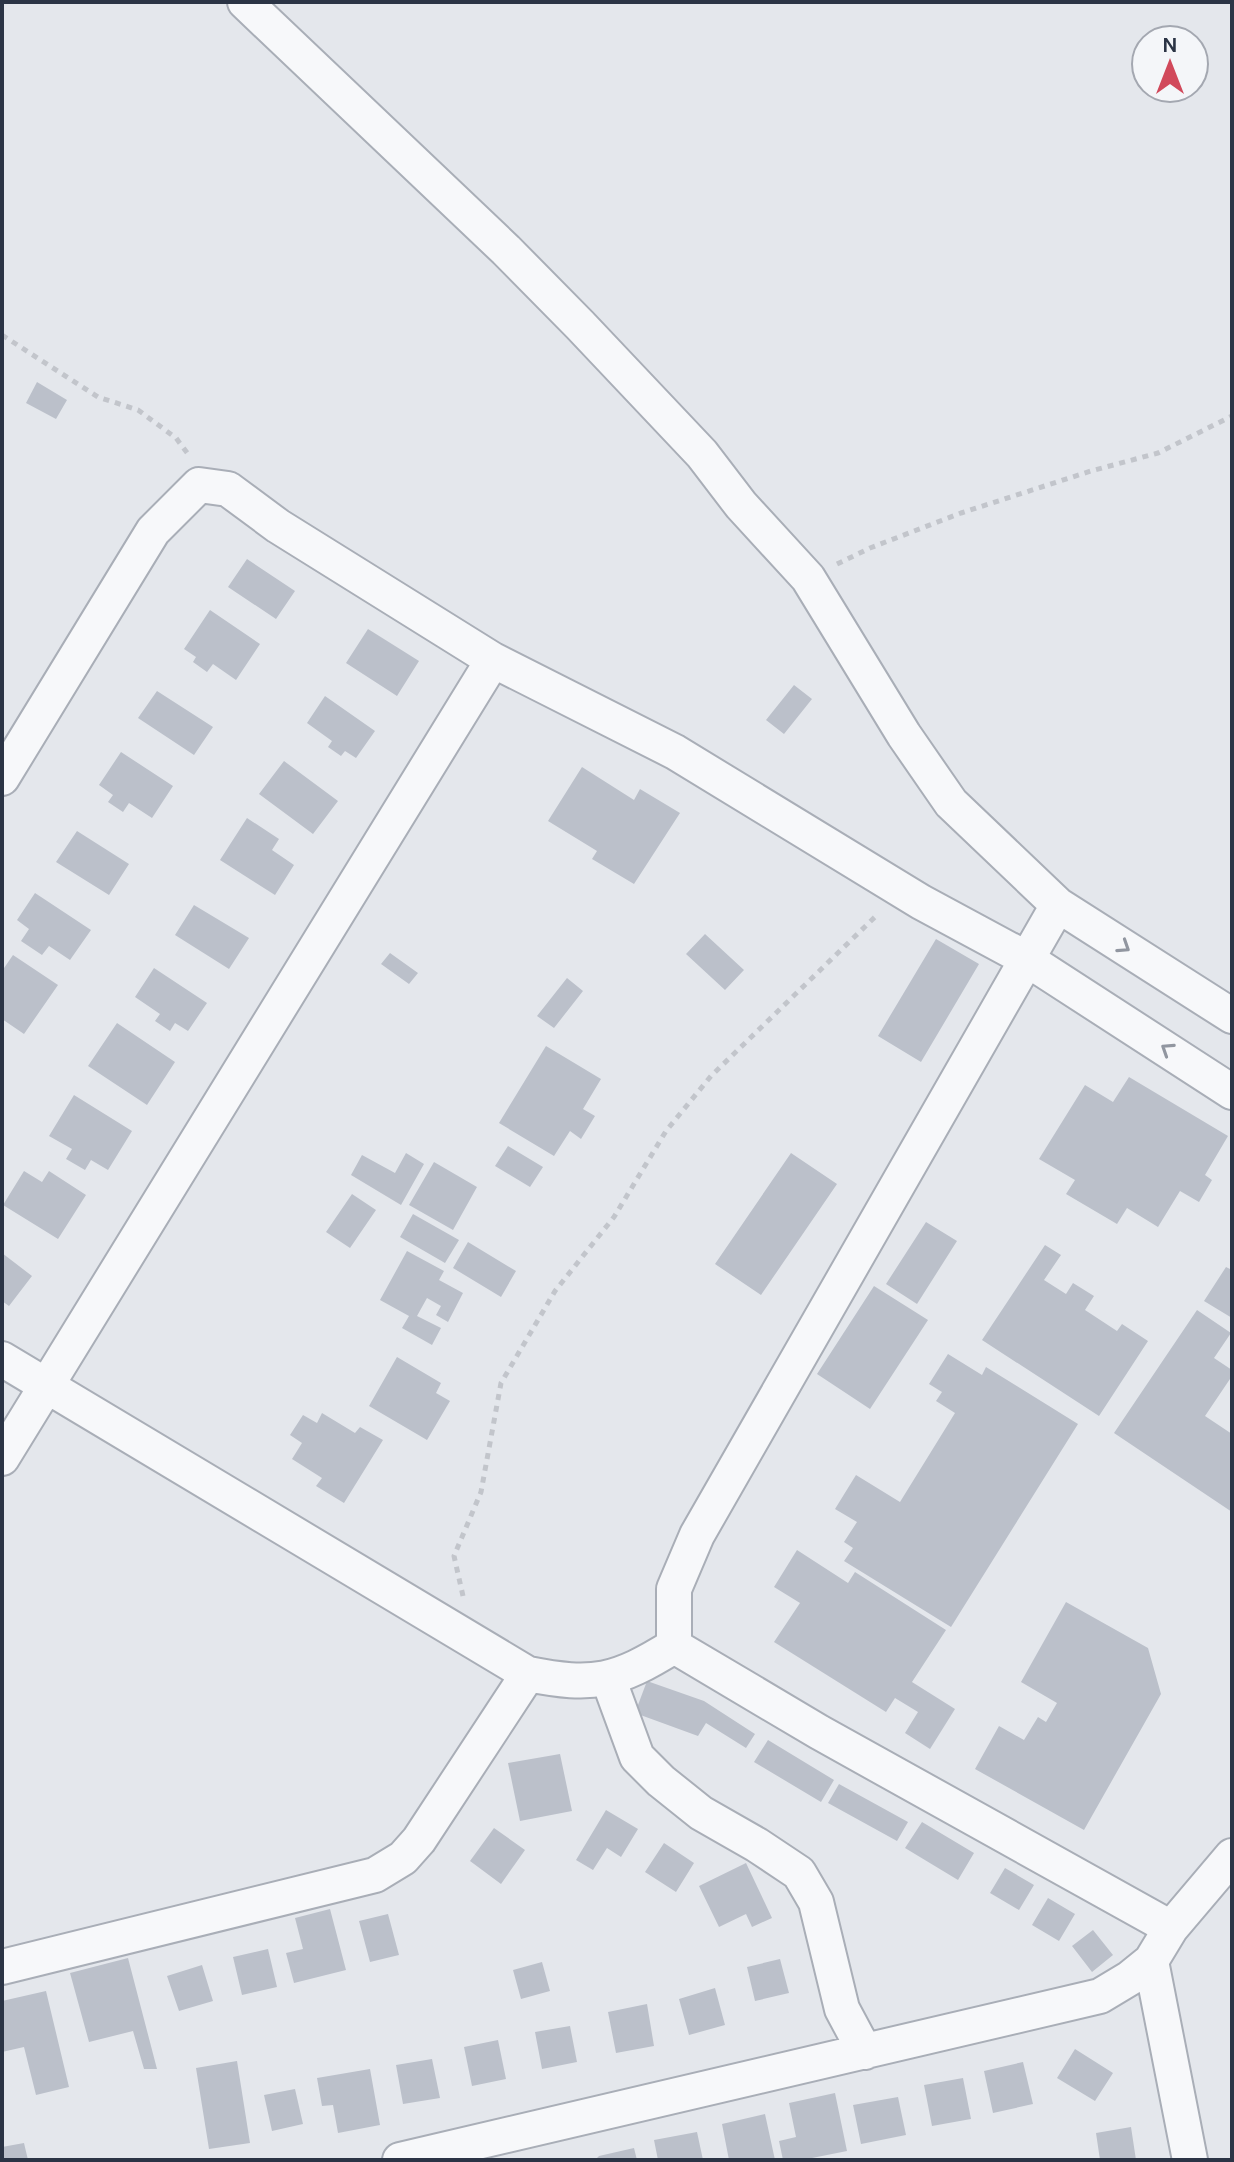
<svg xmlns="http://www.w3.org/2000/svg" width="1234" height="2162" font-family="Karla,sans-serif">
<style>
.building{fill:#bbc0ca}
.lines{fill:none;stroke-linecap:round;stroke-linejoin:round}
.minor-casing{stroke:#a9aeb7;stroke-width:38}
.path{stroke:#c2c5cb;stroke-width:5;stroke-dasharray:6 6;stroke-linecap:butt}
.minor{stroke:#f7f8fa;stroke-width:34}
.oneway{stroke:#9196a0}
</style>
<rect width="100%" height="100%" fill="#e4e7ec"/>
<path class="building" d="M 37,382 L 67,400 L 56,419 L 26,403 Z
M 247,559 L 295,591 L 276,619 L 228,587 Z
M 210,610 L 260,644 L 236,680 L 213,664 L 207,672 L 193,662 L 196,657 L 184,649 Z
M 368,629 L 419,661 L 397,696 L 346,663 Z
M 794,685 L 812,699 L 784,734 L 766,720 Z
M 157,691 L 213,727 L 194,755 L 138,718 Z
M 325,696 L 375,731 L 356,758 L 345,751 L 341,756 L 328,747 L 332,741 L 307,723 Z
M 121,752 L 173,786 L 152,818 L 129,803 L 123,812 L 108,802 L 113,795 L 99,785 Z
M 284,761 L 338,801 L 313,834 L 259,794 Z
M 582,767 L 634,800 L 640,789 L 680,813 L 634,884 L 592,859 L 597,851 L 548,821 Z
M 247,818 L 279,839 L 272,850 L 294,865 L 275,895 L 220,860 Z
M 77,831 L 129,864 L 109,895 L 56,862 Z
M 35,893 L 91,930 L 70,960 L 49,946 L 42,955 L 21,941 L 29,929 L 17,920 Z
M 194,905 L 249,938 L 229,969 L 175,935 Z
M 705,934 L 744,970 L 725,990 L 686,954 Z
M 936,939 L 979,964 L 921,1062 L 878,1036 Z
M 390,953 L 418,973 L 409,984 L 381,964 Z
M 13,955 L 58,985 L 24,1034 L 2,1019 L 2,971 Z
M 154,968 L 207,1003 L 188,1031 L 175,1023 L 170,1031 L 155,1021 L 160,1014 L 135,997 Z
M 567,978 L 583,991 L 554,1028 L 537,1016 Z
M 117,1023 L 175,1062 L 147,1105 L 88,1066 Z
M 546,1046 L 601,1079 L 583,1109 L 595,1116 L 581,1139 L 570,1131 L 554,1156 L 499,1123 Z
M 1129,1077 L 1228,1136 L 1205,1175 L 1212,1180 L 1199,1202 L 1180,1191 L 1158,1227 L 1127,1208 L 1117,1224 L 1066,1194 L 1075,1180 L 1039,1159 L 1085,1085 L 1113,1102 Z
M 74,1095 L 132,1131 L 108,1170 L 91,1160 L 85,1170 L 66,1159 L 72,1149 L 49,1136 Z
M 508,1146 L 543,1167 L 530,1187 L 495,1166 Z
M 406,1153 L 424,1164 L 401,1205 L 351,1175 L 362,1155 L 395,1173 Z
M 791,1153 L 837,1184 L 761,1295 L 715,1264 Z
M 434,1162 L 477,1187 L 453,1230 L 409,1205 Z
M 24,1171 L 42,1182 L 49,1171 L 86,1195 L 58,1239 L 3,1205 Z
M 352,1194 L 376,1210 L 350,1248 L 326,1232 Z
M 413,1214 L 459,1240 L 445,1263 L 400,1237 Z
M 926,1222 L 957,1241 L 917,1304 L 886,1284 Z
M 468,1242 L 516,1271 L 501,1297 L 453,1268 Z
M 1045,1245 L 1061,1255 L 1044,1280 L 1066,1294 L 1073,1283 L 1094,1296 L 1085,1310 L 1117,1331 L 1122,1324 L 1148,1341 L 1099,1416 L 982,1340 Z
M 407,1251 L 444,1271 L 439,1280 L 463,1293 L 448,1322 L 436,1315 L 441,1306 L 427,1298 L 417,1316 L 441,1328 L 432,1345 L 402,1328 L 409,1316 L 380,1300 Z
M 2,1253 L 32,1276 L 9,1306 L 2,1301 Z
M 1226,1267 L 1232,1270 L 1232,1318 L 1204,1301 Z
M 874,1286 L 928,1320 L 870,1409 L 817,1374 Z
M 1197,1310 L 1231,1333 L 1214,1358 L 1232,1370 L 1232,1376 L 1205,1416 L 1232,1434 L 1232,1512 L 1114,1433 Z
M 948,1354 L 982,1375 L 986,1367 L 1078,1424 L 951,1627 L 844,1561 L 853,1548 L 844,1542 L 857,1522 L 835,1509 L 856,1475 L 900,1502 L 955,1413 L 936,1401 L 942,1392 L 929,1384 Z
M 397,1357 L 441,1383 L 436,1393 L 450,1401 L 427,1440 L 369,1406 Z
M 322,1413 L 355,1433 L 360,1427 L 383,1440 L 344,1503 L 316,1486 L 322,1478 L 292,1459 L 302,1443 L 290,1435 L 303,1415 L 317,1423 Z
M 797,1550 L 848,1583 L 855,1572 L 946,1630 L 912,1682 L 955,1709 L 930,1749 L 905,1733 L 918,1712 L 895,1698 L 886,1712 L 774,1642 L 800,1603 L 774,1587 Z
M 1066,1602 L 1148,1648 L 1161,1694 L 1084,1830 L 975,1769 L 999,1726 L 1024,1740 L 1038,1717 L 1046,1722 L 1057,1703 L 1021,1682 Z
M 647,1681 L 704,1701 L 755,1734 L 746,1748 L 706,1723 L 698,1736 L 635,1713 Z
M 768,1740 L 834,1780 L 821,1802 L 754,1762 Z
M 560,1754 L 572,1811 L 520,1821 L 508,1763 Z
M 839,1784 L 908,1822 L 897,1841 L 828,1803 Z
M 606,1810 L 638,1829 L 621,1857 L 607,1848 L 593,1870 L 576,1860 Z
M 922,1822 L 974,1853 L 958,1880 L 905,1848 Z
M 494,1828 L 525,1850 L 501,1884 L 470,1861 Z
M 664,1843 L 694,1863 L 676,1892 L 645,1872 Z
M 746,1863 L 772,1918 L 752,1927 L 746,1914 L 719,1927 L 699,1886 Z
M 1005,1868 L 1034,1885 L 1019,1910 L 990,1893 Z
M 1048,1898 L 1075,1914 L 1059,1941 L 1032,1925 Z
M 330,1909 L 346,1970 L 294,1983 L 286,1953 L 303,1949 L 295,1918 Z
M 388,1914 L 399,1955 L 370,1962 L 359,1921 Z
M 1093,1930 L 1113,1955 L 1092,1972 L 1072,1946 Z
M 268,1949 L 277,1987 L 242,1995 L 233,1957 Z
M 128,1958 L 157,2069 L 144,2069 L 133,2031 L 89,2042 L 70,1973 Z
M 780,1959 L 789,1993 L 755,2001 L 747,1967 Z
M 542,1962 L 550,1991 L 521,1999 L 513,1970 Z
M 202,1965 L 213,2001 L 179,2011 L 167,1976 Z
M 715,1988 L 725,2025 L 689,2035 L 679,1999 Z
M 46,1991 L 69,2087 L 36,2095 L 24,2047 L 2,2052 L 2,2001 Z
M 647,2004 L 654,2046 L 616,2053 L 608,2012 Z
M 570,2026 L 577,2062 L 542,2069 L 535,2032 Z
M 498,2040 L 506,2079 L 472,2086 L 464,2047 Z
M 1075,2049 L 1113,2073 L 1095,2101 L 1057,2078 Z
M 432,2059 L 440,2098 L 403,2104 L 396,2065 Z
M 237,2061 L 250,2143 L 209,2149 L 196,2068 Z
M 1023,2062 L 1033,2104 L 993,2113 L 984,2071 Z
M 370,2069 L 380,2125 L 338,2133 L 333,2105 L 322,2106 L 317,2078 Z
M 963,2078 L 971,2119 L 932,2126 L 924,2085 Z
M 295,2089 L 303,2124 L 272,2131 L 264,2095 Z
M 835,2093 L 847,2151 L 802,2160 L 783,2160 L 779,2141 L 796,2137 L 789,2103 Z
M 898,2097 L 906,2135 L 861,2144 L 853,2105 Z
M 765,2114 L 775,2160 L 729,2160 L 722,2124 Z
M 1131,2127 L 1136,2160 L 1100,2160 L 1096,2133 Z
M 697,2132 L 703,2160 L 658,2160 L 654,2140 Z
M 24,2143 L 28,2160 L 2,2160 L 2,2147 Z
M 634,2148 L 637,2160 L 595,2160 L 599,2156 Z"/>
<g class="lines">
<g class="minor-casing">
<path id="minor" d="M 245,2 L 506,250 L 580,325 L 702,454 L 741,505 L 808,578 L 904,735 L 951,803 L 1058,905 L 1232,1016
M 2,778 L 153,531 L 199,485 L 228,489 L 278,526 L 493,660 L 675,752 L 921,902 L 1025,958 L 1232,1092
M 2,1359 L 528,1674 C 594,1687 616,1682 674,1646
M 2,1458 L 493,660
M 674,1646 L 674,1589 L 697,1535 L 1058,905
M 674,1646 L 819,1732 L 1171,1928
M 608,1678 L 637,1757 L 661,1781 L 701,1813 L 757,1845 L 799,1873 L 816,1902 L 842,2009 L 865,2052
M 1151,1961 L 1190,2160
M 2,1967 L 375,1875 L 403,1858 L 419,1840 L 528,1674
M 400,2160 L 1100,1996 L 1130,1978 L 1151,1961 L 1171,1928 L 1232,1856"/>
</g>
<path class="path" d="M 2,335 L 98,397 L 138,410 L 176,438 L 188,454
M 837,564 L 870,548 L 961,513 L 1091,471 L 1158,453 L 1232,416
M 463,1596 L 454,1556 L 481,1492 L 501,1383 L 555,1291 L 614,1217 L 666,1131 L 711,1076 L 877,915"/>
<use href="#minor" class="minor"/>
</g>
<defs><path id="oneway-chevron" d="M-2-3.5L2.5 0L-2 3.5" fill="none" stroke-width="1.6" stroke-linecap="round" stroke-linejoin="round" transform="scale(2)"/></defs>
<g class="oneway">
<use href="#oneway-chevron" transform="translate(1124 947) rotate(33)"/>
<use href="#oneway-chevron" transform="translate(1167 1049) rotate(-147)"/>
</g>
<rect width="1234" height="2162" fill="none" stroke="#2b3445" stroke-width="8"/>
<g transform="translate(1170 64)"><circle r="38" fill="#f4f6f9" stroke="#a4a8b1" stroke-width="2"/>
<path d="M0-6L14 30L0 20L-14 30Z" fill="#d1495b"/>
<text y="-12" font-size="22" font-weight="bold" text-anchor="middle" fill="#2b3445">N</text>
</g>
</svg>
